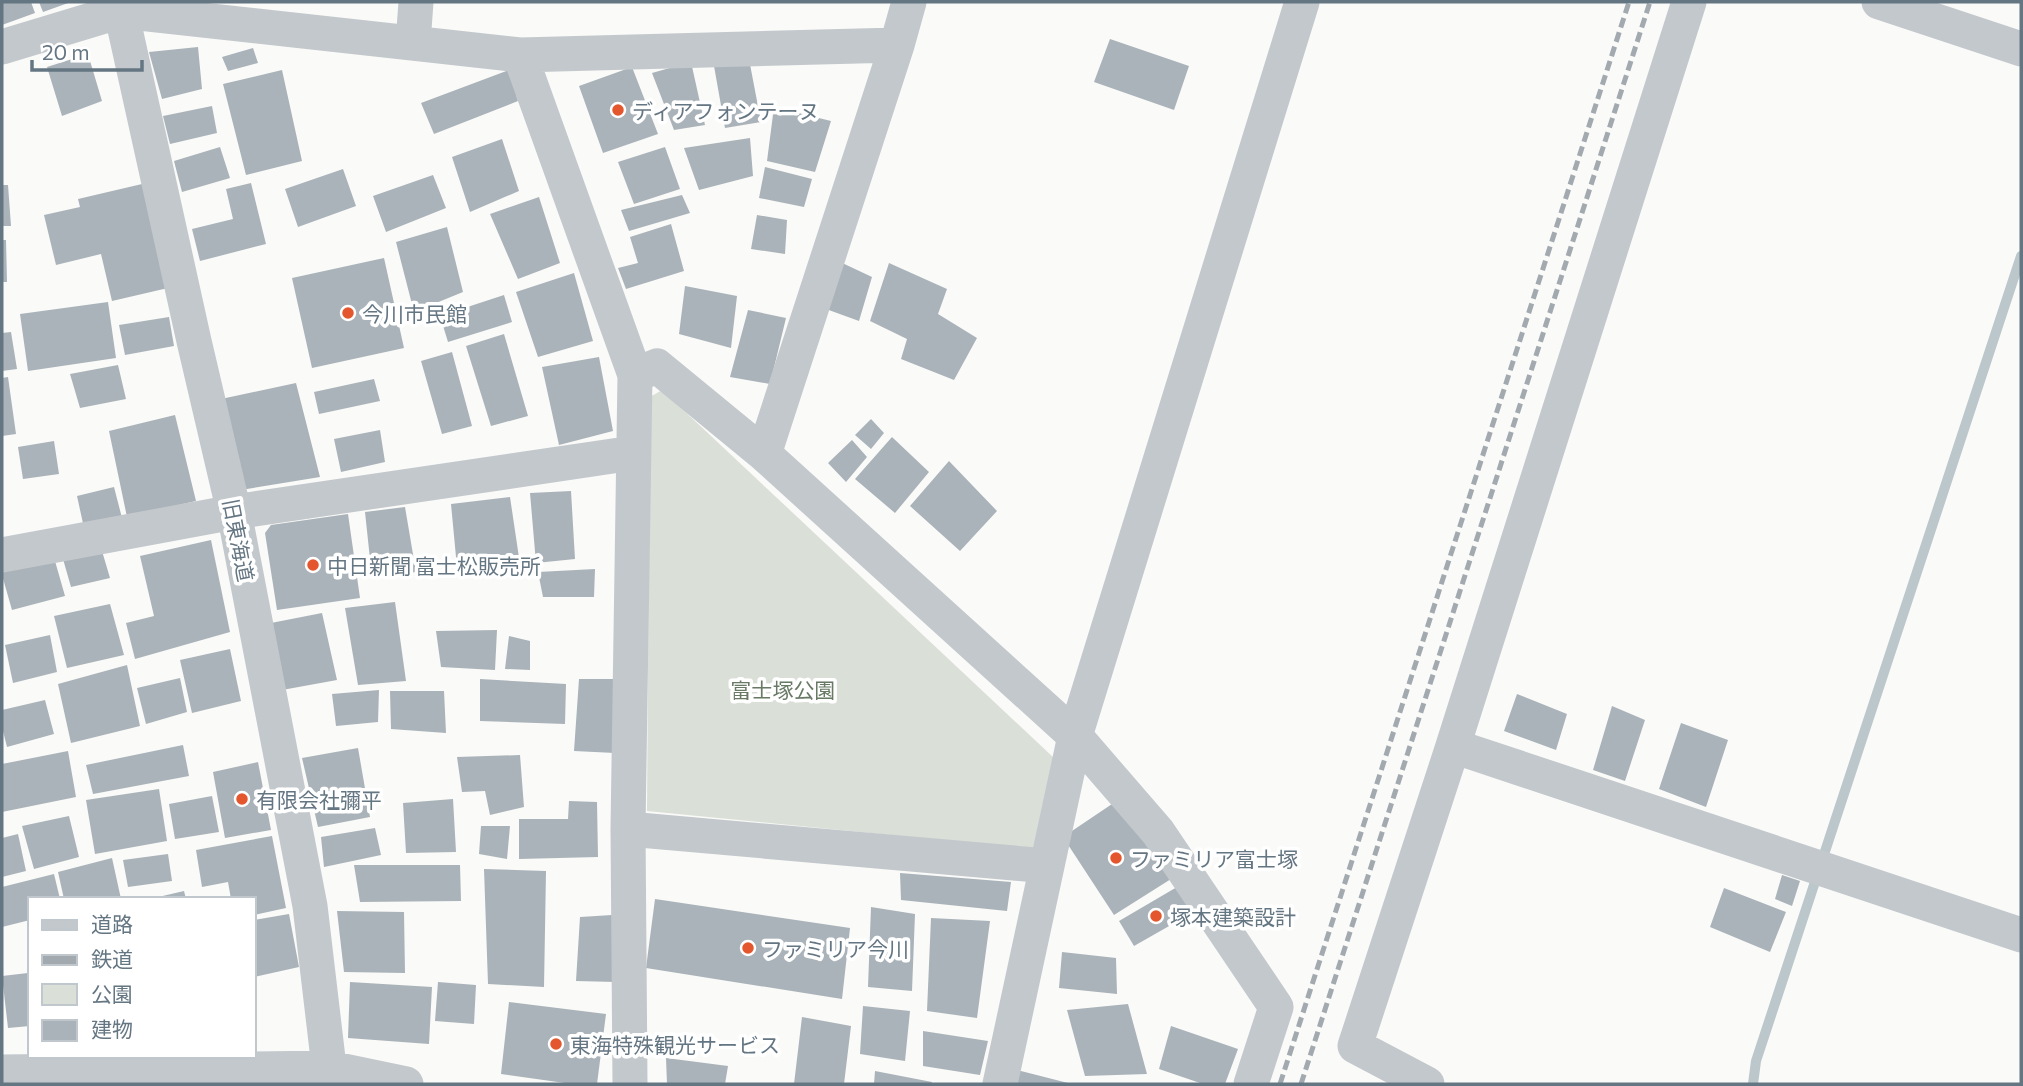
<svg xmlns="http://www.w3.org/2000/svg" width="2023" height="1086" font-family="Commissioner,'Noto Sans JP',sans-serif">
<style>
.green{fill:#dadfd7}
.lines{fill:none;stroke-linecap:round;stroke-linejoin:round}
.stream{stroke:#bbc7cb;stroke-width:10}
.building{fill:#aab3b9}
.minor{stroke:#c3c8cc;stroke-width:35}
.rail{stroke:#a2aab0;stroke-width:5;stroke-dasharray:10 5;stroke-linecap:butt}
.poi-dot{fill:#e4572e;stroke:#fff;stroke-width:2.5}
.labels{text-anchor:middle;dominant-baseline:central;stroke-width:7;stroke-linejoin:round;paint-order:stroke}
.poi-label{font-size:21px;fill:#657683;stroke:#fff;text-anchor:start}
.street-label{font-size:21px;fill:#657683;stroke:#fff}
.park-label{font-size:21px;fill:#687a64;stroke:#fff}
</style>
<rect width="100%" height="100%" fill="#fafaf8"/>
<path class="green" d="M 662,390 L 1054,758 L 1034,849 L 647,811 L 650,397 Z"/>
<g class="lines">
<path class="stream" d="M 1753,1084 L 1756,1061 L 2021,256"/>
</g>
<path class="building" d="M 2,2 L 31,2 L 35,13 L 2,25 Z
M 39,2 L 71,2 L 43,12 Z
M 1110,39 L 1189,66 L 1174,110 L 1094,82 Z
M 198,47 L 202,89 L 162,99 L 149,52 Z
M 253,48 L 258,63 L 228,71 L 222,57 Z
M 88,54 L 102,101 L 62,116 L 47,67 Z
M 749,59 L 761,122 L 725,128 L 714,66 Z
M 691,62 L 705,125 L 674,130 L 652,73 Z
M 632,67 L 658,134 L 603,153 L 579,86 Z
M 282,70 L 302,161 L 246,175 L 223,84 Z
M 509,70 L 518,101 L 434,134 L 421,103 Z
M 212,106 L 217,133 L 170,144 L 163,116 Z
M 774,107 L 831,121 L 815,172 L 767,161 Z
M 750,138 L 753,176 L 699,190 L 684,148 Z
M 502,139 L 519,191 L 470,212 L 452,157 Z
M 220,147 L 230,178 L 182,192 L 174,161 Z
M 665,147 L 680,189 L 634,204 L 618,162 Z
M 765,167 L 812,179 L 804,207 L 759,198 Z
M 343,169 L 356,206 L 298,227 L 285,189 Z
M 433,175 L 446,208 L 386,232 L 373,196 Z
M 251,183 L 266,244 L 200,261 L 192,229 L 233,219 L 226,189 Z
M 142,184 L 168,288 L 112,301 L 101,254 L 56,265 L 44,215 L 80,207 L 78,199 Z
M 2,185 L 8,185 L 11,226 L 2,226 Z
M 682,195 L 690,213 L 629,231 L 621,210 Z
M 539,197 L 560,263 L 518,279 L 490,214 Z
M 757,215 L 787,220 L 785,254 L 751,249 Z
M 671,224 L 684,271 L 626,289 L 618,268 L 638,263 L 630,237 Z
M 447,227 L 463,292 L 414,312 L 396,242 Z
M 2,240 L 6,240 L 7,282 L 2,282 Z
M 384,258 L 404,348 L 312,368 L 292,278 Z
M 838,261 L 872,277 L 859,321 L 826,309 Z
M 889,263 L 947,289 L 938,314 L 977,338 L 954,380 L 901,359 L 907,339 L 870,321 Z
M 574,273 L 593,341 L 538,357 L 516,292 Z
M 685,286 L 737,296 L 731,348 L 679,334 Z
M 504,295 L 512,322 L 448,342 L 440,316 Z
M 108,302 L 116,358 L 28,371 L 20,314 Z
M 748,310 L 786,318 L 770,384 L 730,377 Z
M 169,317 L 174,346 L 125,355 L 119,325 Z
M 11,332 L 17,369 L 2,371 L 2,333 Z
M 504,334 L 528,416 L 491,426 L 466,346 Z
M 452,352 L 472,426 L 442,434 L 421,361 Z
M 599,357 L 613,431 L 559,445 L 542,367 Z
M 118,365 L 126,399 L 80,408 L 70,374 Z
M 8,377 L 16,434 L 2,436 L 2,378 Z
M 374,379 L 380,401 L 319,414 L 314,392 Z
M 296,383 L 320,477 L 241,490 L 221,399 Z
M 175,415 L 196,501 L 127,517 L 109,431 Z
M 871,419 L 884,433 L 871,449 L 855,435 Z
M 380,430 L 385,462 L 341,472 L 334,439 Z
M 892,437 L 929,472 L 895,513 L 855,479 Z
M 852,440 L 867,457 L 846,482 L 828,463 Z
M 54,441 L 59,474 L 23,479 L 18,447 Z
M 949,461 L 997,511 L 960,551 L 910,506 Z
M 114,487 L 122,518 L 84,528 L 77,496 Z
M 571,491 L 575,559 L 536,563 L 530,493 Z
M 510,497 L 521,571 L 458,578 L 451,504 Z
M 405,507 L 416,572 L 372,578 L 365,512 Z
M 348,514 L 360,598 L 277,610 L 265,533 L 271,525 Z
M 211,540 L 230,632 L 135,659 L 126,623 L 154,616 L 140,556 Z
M 102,551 L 110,578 L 71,587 L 63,559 Z
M 53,554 L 65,596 L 12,610 L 2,575 L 2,566 Z
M 595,569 L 594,597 L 543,597 L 538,572 Z
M 395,602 L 406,681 L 358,685 L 345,608 Z
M 110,604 L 124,655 L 67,668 L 54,616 Z
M 322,613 L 337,680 L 282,690 L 271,623 Z
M 497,630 L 495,670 L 441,667 L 436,631 Z
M 50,635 L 57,672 L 13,683 L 5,645 Z
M 509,636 L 530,641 L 530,670 L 505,669 Z
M 230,649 L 241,701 L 192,713 L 180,660 Z
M 127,665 L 140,726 L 71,743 L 58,684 Z
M 180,678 L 187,712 L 146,724 L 137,688 Z
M 480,679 L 566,684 L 565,724 L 480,721 Z
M 579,679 L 615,679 L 615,753 L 574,751 Z
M 379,690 L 378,722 L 336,726 L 332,694 Z
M 390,691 L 444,691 L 446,733 L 391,729 Z
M 1517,694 L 1567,714 L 1556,750 L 1504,731 Z
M 45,700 L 54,734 L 7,747 L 2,727 L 2,710 Z
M 1612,706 L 1645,720 L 1625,781 L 1593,770 Z
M 1681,723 L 1728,740 L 1706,807 L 1659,789 Z
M 183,745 L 189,776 L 93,794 L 86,765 Z
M 358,748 L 370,817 L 318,827 L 302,758 Z
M 68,751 L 76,797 L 2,812 L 2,764 Z
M 520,755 L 524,807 L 490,815 L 485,791 L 462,792 L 457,757 Z
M 258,762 L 271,830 L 225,838 L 213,772 Z
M 159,789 L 167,841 L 95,854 L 86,800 Z
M 212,796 L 219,832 L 175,839 L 169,804 Z
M 453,799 L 456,852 L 406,853 L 403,803 Z
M 569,801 L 597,802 L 598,857 L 519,859 L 519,819 L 568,819 Z
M 1115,802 L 1171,879 L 1114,915 L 1063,837 Z
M 69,816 L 79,857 L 34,869 L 22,826 Z
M 481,826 L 510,826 L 507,859 L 479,854 Z
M 375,828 L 381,855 L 324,867 L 321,837 Z
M 18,834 L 26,871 L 2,877 L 2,838 Z
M 272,836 L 286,908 L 254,915 L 254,899 L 231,899 L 228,882 L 202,887 L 196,850 Z
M 168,854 L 172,881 L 128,887 L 123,860 Z
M 112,858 L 121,899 L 64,899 L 58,872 Z
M 354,865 L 460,865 L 461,901 L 360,902 Z
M 484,869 L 546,871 L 544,987 L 488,984 Z
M 900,873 L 1011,882 L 1007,911 L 901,900 Z
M 54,874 L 60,899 L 30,899 L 30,920 L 2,927 L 2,887 Z
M 1782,875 L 1800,881 L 1792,906 L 1775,899 Z
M 1177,887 L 1192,913 L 1134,946 L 1119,921 Z
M 1724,888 L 1786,912 L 1770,952 L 1710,927 Z
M 184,891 L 186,899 L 154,899 L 154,898 Z
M 655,899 L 850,928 L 842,999 L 646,968 Z
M 871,907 L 915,914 L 912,991 L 868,987 Z
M 337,911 L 404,912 L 405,973 L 344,972 Z
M 289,914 L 299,967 L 254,977 L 254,920 Z
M 612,915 L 616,982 L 576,981 L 580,917 Z
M 931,918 L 990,921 L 977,1018 L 927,1011 Z
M 1062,952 L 1116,958 L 1117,994 L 1059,988 Z
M 28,973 L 30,1026 L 8,1028 L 2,976 Z
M 350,982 L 432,987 L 429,1044 L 348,1038 Z
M 438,982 L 476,985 L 474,1024 L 435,1021 Z
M 509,1002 L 606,1014 L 597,1084 L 572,1084 L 501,1074 Z
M 1128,1004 L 1147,1074 L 1085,1076 L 1067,1010 Z
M 863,1006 L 910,1011 L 905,1061 L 860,1054 Z
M 802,1017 L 851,1026 L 844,1084 L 794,1084 Z
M 1171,1026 L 1238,1049 L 1225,1084 L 1203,1084 L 1159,1069 Z
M 923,1031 L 988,1041 L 980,1075 L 923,1066 Z
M 666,1058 L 728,1066 L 725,1084 L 667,1084 Z
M 1017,1070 L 1068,1083 L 1068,1084 L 1014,1084 Z
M 875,1071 L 932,1082 L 931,1084 L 874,1084 Z"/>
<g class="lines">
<path class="minor" d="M 119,2 L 194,341 L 234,512 L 310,906 L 331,1084
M 1879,2 L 2021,49
M 413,43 L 416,2
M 2,47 L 121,11 L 520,55 L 897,45
M 520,55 L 635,375 L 628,829 L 630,1084
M 635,375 L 657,366 L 764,454 L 1075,736 L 1158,832 L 1276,1007 L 1251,1084
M 764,454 L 897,45 L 909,2
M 2,555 L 234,512 L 633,453
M 1453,746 L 2021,935
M 628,829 L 1047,866
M 2,1072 L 329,1068 L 406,1084
M 1000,1084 L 1075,736 L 1302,2
M 1427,1084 L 1355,1046 L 1453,746 L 1689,2"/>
<path class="rail" d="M 1280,1084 L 1629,2
M 1301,1084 L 1650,2"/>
</g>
<g class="poi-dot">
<circle cx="618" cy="110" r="7"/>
<circle cx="348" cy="313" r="7"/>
<circle cx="313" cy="565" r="7"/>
<circle cx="242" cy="799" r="7"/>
<circle cx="1116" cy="858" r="7"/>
<circle cx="1156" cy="916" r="7"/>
<circle cx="748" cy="948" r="7"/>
<circle cx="556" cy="1044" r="7"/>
</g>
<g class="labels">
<g class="poi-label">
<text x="632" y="110">ディアフォンテーヌ</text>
<text x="362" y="313">今川市民館</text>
<text x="327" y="565">中日新聞 富士松販売所</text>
<text x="256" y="799">有限会社彌平</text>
<text x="1130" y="858">ファミリア富士塚</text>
<text x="1170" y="916">塚本建築設計</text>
<text x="762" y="948">ファミリア今川</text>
<text x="570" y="1044">東海特殊観光サービス</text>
</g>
<g class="street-label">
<text transform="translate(239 540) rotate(79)">旧東海道</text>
</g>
<g class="park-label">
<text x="783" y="689">富士塚公園</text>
</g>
</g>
<rect width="2023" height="1086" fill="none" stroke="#657683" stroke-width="7"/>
<rect x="28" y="897" width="228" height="161" fill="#ffffff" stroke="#c1c8cd" stroke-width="2"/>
<rect x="42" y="920" width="35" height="10" fill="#c3c8cc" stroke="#c1c8cd" stroke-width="2"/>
<text x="91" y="932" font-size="21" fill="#657683">道路</text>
<rect x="42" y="955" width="35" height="10" fill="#a2aab0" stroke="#c1c8cd" stroke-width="2"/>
<text x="91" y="967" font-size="21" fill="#657683">鉄道</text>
<rect x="42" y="984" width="35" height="21" fill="#dadfd7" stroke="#c1c8cd" stroke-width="2"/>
<text x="91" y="1002" font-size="21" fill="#657683">公園</text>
<rect x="42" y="1020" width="35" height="21" fill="#aab3b9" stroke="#c1c8cd" stroke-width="2"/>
<text x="91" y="1037" font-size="21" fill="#657683">建物</text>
<path d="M32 60v10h110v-10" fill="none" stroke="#657683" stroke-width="3.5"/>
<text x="42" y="60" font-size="21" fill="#657683" stroke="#ffffff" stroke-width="5" paint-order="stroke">20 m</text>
</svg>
